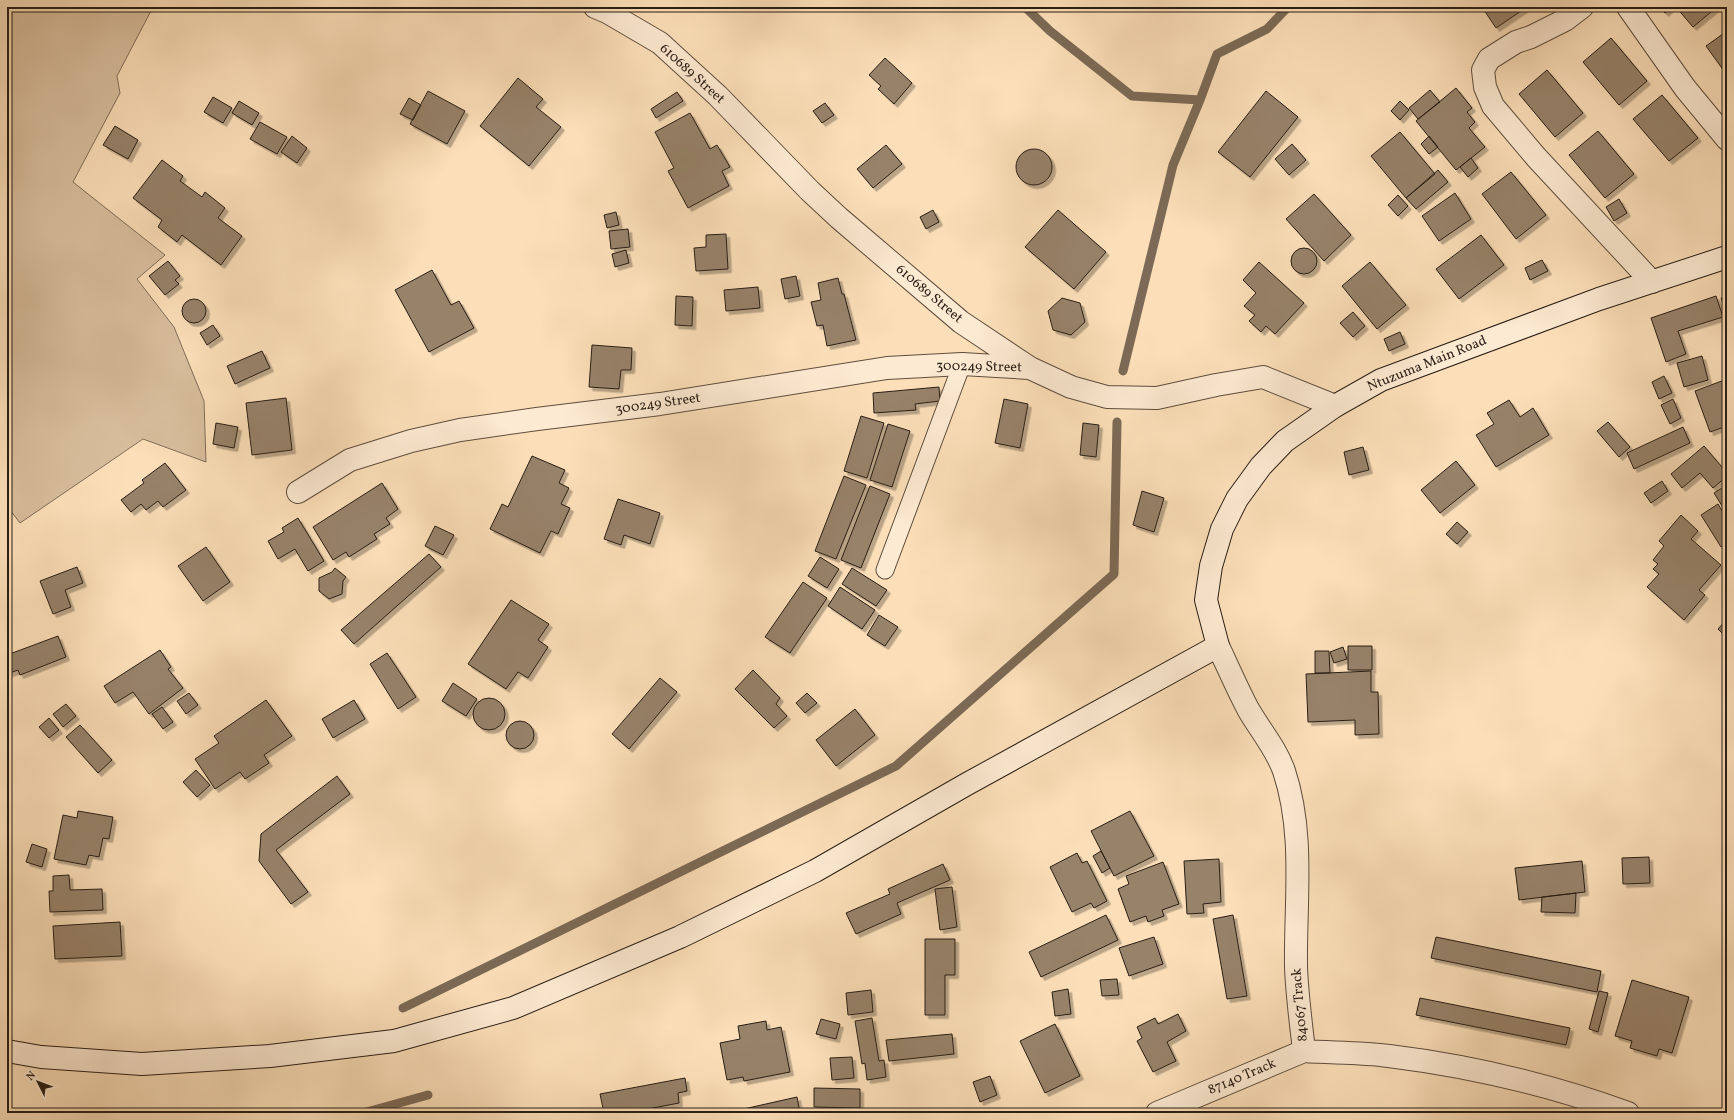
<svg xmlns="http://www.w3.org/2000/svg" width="1734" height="1120" font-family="Vollkorn,serif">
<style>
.green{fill:#d8be9d;stroke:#806e59}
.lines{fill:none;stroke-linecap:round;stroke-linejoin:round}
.stream{stroke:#7c6a56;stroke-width:9}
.building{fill:#97826a;stroke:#291e15;filter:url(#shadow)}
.lane-casing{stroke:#5e4e3e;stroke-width:19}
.street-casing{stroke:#5e4e3e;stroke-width:24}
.secondary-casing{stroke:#291e15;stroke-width:24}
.lane{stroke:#fdead2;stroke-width:17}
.street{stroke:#fdead2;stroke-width:22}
.secondary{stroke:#fdead2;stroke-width:22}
.labels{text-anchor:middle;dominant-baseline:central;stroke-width:3.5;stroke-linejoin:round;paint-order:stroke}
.street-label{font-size:14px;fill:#291e15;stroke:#fdead2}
</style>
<defs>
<filter id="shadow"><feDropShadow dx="3.5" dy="3.5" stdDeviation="0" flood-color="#0004"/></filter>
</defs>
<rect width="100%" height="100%" fill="#fcdfb9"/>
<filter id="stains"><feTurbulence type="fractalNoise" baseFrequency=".005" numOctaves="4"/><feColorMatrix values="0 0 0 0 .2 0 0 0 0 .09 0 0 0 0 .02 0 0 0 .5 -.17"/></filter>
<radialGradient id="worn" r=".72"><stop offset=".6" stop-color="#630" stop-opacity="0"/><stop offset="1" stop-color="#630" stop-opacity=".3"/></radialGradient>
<path class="green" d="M 7,7 L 153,7 L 117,76 L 120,93 L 73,182 L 165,255 L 137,279 L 174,327 L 204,401 L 206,462 L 143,439 L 20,523 L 7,506 Z"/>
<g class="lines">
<path class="stream" d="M 1025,7 L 1050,31 L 1132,96 L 1200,100 L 1217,54 L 1267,29 L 1288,7
M 1123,371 L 1173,165 L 1200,100
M 403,1008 L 896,766 L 1114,574 L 1117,422
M 363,1113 L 428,1095"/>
</g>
<path class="building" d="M 1482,7 L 1527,7 L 1496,28 Z
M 1659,7 L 1672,7 L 1665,13 Z
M 1676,7 L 1717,7 L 1693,27 Z
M 1727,31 L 1727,69 L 1724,71 L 1706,46 Z
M 1611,38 L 1647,81 L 1619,105 L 1583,62 Z
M 885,58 L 912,83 L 894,104 L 878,89 L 881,86 L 869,75 Z
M 1547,70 L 1583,113 L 1555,137 L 1519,94 Z
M 518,78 L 543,99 L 536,107 L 561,127 L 529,166 L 480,126 Z
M 1456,88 L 1472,108 L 1467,112 L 1475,122 L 1469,128 L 1485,147 L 1456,170 L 1416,121 Z
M 1430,90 L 1440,102 L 1418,119 L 1409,108 Z
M 428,91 L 465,111 L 447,144 L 410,124 Z
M 1266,91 L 1298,117 L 1250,177 L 1218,152 Z
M 677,92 L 683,101 L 656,118 L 651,109 Z
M 1662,95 L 1698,138 L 1669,161 L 1633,119 Z
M 213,97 L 232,108 L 223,123 L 204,112 Z
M 409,98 L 421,105 L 413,120 L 400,114 Z
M 239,101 L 259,113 L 252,125 L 232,113 Z
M 1400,101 L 1409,110 L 1400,120 L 1391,111 Z
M 825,103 L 834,115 L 822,123 L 813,111 Z
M 690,113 L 710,149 L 717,145 L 730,167 L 722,171 L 729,186 L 688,208 L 668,171 L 674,168 L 655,132 Z
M 260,122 L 287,137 L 277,154 L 250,139 Z
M 115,126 L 138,140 L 128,159 L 103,145 Z
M 1598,131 L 1634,174 L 1605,198 L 1569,155 Z
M 1400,132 L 1435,174 L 1406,198 L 1371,156 Z
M 292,136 L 307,148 L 297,163 L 281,152 Z
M 1429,136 L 1438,147 L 1429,154 L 1421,144 Z
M 1292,144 L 1306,160 L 1289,175 L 1275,159 Z
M 886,145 L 902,164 L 873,188 L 857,169 Z
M1016 167a18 18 0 1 1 36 0a18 18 0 1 1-36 0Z
M 1471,158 L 1478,168 L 1468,177 L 1460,167 Z
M 162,160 L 183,176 L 180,181 L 202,197 L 205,192 L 225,208 L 218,218 L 242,236 L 221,265 L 182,235 L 177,242 L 158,227 L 162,220 L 133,198 Z
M 1438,170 L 1448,182 L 1416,209 L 1406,198 Z
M 1511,172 L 1546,215 L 1516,239 L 1482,194 Z
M 1455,193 L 1471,219 L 1439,241 L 1422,216 Z
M 1314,194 L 1351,235 L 1324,261 L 1286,219 Z
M 1398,195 L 1408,206 L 1398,216 L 1388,205 Z
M 1619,199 L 1627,213 L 1614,221 L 1606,207 Z
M 933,210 L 939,222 L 926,229 L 920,217 Z
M 1058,210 L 1106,252 L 1074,289 L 1025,247 Z
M 616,212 L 619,225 L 607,228 L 604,215 Z
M 628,229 L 630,247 L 611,249 L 609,231 Z
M 726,234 L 728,269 L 696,271 L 694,248 L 706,247 L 706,235 Z
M 1481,235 L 1504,265 L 1459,299 L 1436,269 Z
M1291 261a13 13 0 1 1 26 0a13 13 0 1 1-26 0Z
M 626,250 L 629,263 L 615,267 L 612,254 Z
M 1542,260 L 1548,271 L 1530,280 L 1525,268 Z
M 168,261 L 180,276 L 175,280 L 179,284 L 165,295 L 149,276 Z
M 1259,262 L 1304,303 L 1275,334 L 1266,326 L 1261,332 L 1249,321 L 1255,315 L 1244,306 L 1256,293 L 1243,280 Z
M 1370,262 L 1406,305 L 1377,329 L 1342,286 Z
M 432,270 L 451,305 L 459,301 L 474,328 L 429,352 L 395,290 Z
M 796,276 L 800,296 L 785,299 L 781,279 Z
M 838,278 L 842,294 L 844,294 L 856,340 L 827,346 L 823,325 L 817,326 L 811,302 L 821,300 L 818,283 Z
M 758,287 L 760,308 L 726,311 L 724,290 Z
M 676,296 L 693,297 L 692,326 L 675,325 Z
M 1716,296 L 1723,317 L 1678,331 L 1686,354 L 1666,362 L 1651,318 Z
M 1727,297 L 1727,309 L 1725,309 L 1721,298 Z
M 1062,298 L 1080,303 L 1085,322 L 1071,335 L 1053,330 L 1048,311 Z
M182 311a12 12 0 1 1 24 0a12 12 0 1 1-24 0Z
M 1353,312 L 1365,326 L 1353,337 L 1340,323 Z
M 213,325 L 220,336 L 207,345 L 200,333 Z
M 1400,332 L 1405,344 L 1389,351 L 1384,339 Z
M 592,345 L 632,348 L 631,370 L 621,370 L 619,389 L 589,387 Z
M 262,351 L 270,368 L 235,384 L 227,366 Z
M 1702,356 L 1708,380 L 1684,387 L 1677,363 Z
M 1664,376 L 1672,393 L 1659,399 L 1652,382 Z
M 1727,379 L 1727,426 L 1710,432 L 1695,391 Z
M 939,387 L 940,401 L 915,404 L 916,410 L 874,413 L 873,393 Z
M 286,398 L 292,450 L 252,455 L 246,403 Z
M 1004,399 L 1028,404 L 1020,448 L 995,443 Z
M 1673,399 L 1681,418 L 1670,424 L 1661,405 Z
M 1509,400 L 1520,417 L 1533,408 L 1549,435 L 1496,467 L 1476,435 L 1494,424 L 1487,413 Z
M 861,416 L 884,423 L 867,478 L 844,471 Z
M 1608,422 L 1630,447 L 1619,457 L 1597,431 Z
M 216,423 L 238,427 L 234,448 L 213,444 Z
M 1083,423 L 1099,425 L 1096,457 L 1080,455 Z
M 888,424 L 910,431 L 892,487 L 870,480 Z
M 1683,427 L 1690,443 L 1634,469 L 1627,453 Z
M 1704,446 L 1727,473 L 1727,476 L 1713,488 L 1700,473 L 1682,488 L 1671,474 Z
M 1363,447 L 1369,470 L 1349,475 L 1344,452 Z
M 532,456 L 565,470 L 559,483 L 569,488 L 561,504 L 570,508 L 558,534 L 551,531 L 540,553 L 490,529 L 502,504 L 508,507 Z
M 1456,461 L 1475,485 L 1440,513 L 1421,490 Z
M 165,463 L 186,490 L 163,507 L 158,501 L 146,510 L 141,504 L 131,512 L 121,500 L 144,483 L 142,480 Z
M 844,476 L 866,485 L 836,559 L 815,551 Z
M 1662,481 L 1668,491 L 1651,503 L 1644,493 Z
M 382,483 L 398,509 L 386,518 L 390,524 L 374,534 L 377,539 L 349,557 L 346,552 L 333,560 L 313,527 Z
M 1727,485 L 1727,514 L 1714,493 Z
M 870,486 L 890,494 L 861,568 L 841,560 Z
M 1142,491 L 1164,498 L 1154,532 L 1133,525 Z
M 618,499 L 660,513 L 650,544 L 624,535 L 621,545 L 604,539 Z
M 1718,504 L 1727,519 L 1727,543 L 1721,547 L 1701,515 Z
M 1681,515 L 1698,531 L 1691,539 L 1721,565 L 1699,590 L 1705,595 L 1684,620 L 1647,587 L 1659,574 L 1653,569 L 1658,564 L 1653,560 L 1664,546 L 1659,541 Z
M 298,518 L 324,561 L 308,571 L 295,549 L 278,559 L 268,541 L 284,532 L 282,528 Z
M 1457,522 L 1468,532 L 1457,544 L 1446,534 Z
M 435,526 L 454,535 L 443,555 L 425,546 Z
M 206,547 L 230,582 L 203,601 L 178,566 Z
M 429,554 L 441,567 L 354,644 L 341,630 Z
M 820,557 L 839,569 L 827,588 L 808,576 Z
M 77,567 L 83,583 L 65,590 L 71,607 L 53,614 L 40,581 Z
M 335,568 L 346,577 L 343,581 L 342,594 L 329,599 L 319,591 L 319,578 L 332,572 Z
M 852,568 L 887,590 L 876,606 L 842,584 Z
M 803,582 L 827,598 L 790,653 L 765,637 Z
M 840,587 L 875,610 L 862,629 L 828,606 Z
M 511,600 L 549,624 L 538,640 L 548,647 L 528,678 L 518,672 L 506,689 L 468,664 Z
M 879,615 L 898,627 L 885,646 L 867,635 Z
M 1727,619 L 1727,638 L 1718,629 Z
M 58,636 L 66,657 L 20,675 L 18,670 L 7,674 L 7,655 Z
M 1348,646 L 1372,646 L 1372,670 L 1348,670 Z
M 1343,647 L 1347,659 L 1334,663 L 1330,652 Z
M 160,650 L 171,667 L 168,669 L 183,688 L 149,714 L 133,692 L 115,703 L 104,686 Z
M 1315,651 L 1329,651 L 1330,673 L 1315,673 Z
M 387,653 L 416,697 L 398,709 L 370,664 Z
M 753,670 L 780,698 L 776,704 L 787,716 L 774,728 L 735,689 Z
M 1371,671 L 1371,692 L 1378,692 L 1379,734 L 1355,735 L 1355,720 L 1308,722 L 1306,674 Z
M 660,678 L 677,692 L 629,749 L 612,734 Z
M 453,683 L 477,699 L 466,716 L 442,701 Z
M 189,693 L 198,705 L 186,714 L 177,701 Z
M 807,693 L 817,703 L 805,713 L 796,703 Z
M473 714a16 16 0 1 1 32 0a16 16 0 1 1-32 0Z
M 266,700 L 292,736 L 264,755 L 269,763 L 245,779 L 240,772 L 215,789 L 195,759 L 219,743 L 214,736 Z
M 354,700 L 365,719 L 333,738 L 322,719 Z
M 66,704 L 76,716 L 63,727 L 53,714 Z
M 162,707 L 173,722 L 163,729 L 152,714 Z
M 855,709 L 875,735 L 836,766 L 816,740 Z
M 49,718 L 59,730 L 49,738 L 39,727 Z
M506 735a14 14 0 1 1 28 0a14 14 0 1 1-28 0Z
M 80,725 L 112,760 L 98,773 L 66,737 Z
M 196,770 L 210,785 L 197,797 L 183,782 Z
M 337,776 L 350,794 L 276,850 L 308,892 L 291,904 L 259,861 L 261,834 Z
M 78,811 L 113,817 L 109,839 L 103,838 L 99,857 L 89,855 L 86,865 L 54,859 L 63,815 L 77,818 Z
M 1130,811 L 1154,856 L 1114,876 L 1091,831 Z
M 32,844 L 47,849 L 42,867 L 26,862 Z
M 1101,851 L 1110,868 L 1102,873 L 1093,856 Z
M 1077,853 L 1082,863 L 1087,861 L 1107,901 L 1094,908 L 1091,903 L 1072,912 L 1050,867 Z
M 1649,857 L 1650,883 L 1623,884 L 1622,858 Z
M 1219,859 L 1221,902 L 1203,904 L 1204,913 L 1187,914 L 1184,861 Z
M 1582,861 L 1585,892 L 1519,900 L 1515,868 Z
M 1163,862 L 1179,904 L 1162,910 L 1164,916 L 1148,922 L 1146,916 L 1130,922 L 1118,889 L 1129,884 L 1126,876 Z
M 943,864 L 950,880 L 897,903 L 901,914 L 856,934 L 846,913 L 890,894 L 888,889 Z
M 69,875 L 70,890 L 102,889 L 103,910 L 50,912 L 49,891 L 53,891 L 53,876 Z
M 952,887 L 957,927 L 940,930 L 935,889 Z
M 1576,893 L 1575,913 L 1541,912 L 1542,897 Z
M 1106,915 L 1118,940 L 1041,977 L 1029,952 Z
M 1233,915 L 1247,996 L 1227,999 L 1213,919 Z
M 120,922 L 122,956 L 55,959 L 53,926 Z
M 1154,937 L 1163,964 L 1129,976 L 1119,948 Z
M 1436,937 L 1601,971 L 1597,992 L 1431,958 Z
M 925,939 L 955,939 L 955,975 L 945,975 L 945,1015 L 925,1015 Z
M 1117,979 L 1119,995 L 1102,996 L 1100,980 Z
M 1632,980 L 1689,997 L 1672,1053 L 1659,1049 L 1657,1056 L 1630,1048 L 1632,1041 L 1615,1036 Z
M 1068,989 L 1071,1014 L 1055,1016 L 1052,992 Z
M 871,990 L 873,1012 L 848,1015 L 846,993 Z
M 1599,991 L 1608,993 L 1598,1032 L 1589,1029 Z
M 1420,998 L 1570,1028 L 1566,1045 L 1416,1015 Z
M 1178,1014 L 1186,1031 L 1167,1042 L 1176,1061 L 1153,1072 L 1137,1041 L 1142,1038 L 1137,1027 L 1155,1018 L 1158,1024 Z
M 872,1018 L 879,1061 L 884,1060 L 886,1077 L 867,1080 L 865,1063 L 862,1064 L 855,1021 Z
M 821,1019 L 840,1024 L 836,1039 L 816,1034 Z
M 766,1021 L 767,1030 L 781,1027 L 790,1072 L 744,1081 L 743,1077 L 727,1080 L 720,1043 L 740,1039 L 738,1026 Z
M 1055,1024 L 1080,1076 L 1045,1093 L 1020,1041 Z
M 952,1034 L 954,1054 L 889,1061 L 886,1040 Z
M 852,1057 L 854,1078 L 832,1080 L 830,1058 Z
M 990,1076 L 997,1095 L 980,1102 L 973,1082 Z
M 685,1078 L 687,1091 L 678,1093 L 679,1103 L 627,1113 L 604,1113 L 600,1094 Z
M 814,1088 L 860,1089 L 860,1108 L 814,1107 Z
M 797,1097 L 800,1113 L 726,1113 Z"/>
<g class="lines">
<g class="lane-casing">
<path id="lane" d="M 885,570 L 962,364"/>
</g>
<g class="street-casing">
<path id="street" d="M 595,7 L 607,12 L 660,43 L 718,96 L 810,191 L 839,218 L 961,322 L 1030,368 L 1071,387 L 1107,397 L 1157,398 L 1216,385 L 1263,377 L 1335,406
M 1582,7 L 1565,20 L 1531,37 L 1516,42 L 1489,59 L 1483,70 L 1485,87 L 1493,106 L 1536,157 L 1652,282
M 1628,7 L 1685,88 L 1727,139
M 298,492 L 350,460 L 411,441 L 460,430 L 537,419 L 660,404 L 887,368 L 962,364 L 1029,368
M 1218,646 C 1228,667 1237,688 1248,709 C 1260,730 1276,748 1284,771 C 1305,834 1295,902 1296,967 C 1297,995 1301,1023 1304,1051 C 1332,1053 1361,1052 1389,1056 C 1470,1066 1551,1085 1628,1113
M 1157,1113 L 1304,1051"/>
</g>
<g class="secondary-casing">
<path id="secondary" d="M 7,1051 L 41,1057 L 142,1064 L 270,1056 L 394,1041 L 513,1008 L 680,937 L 815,871 L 967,784 L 1218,646 L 1206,600 L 1211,566 L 1222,529 L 1237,499 L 1261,466 L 1285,441 L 1335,406 L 1381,380 L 1599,299 L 1727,257"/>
</g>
<use href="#lane" class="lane"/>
<use href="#street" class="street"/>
<use href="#secondary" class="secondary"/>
</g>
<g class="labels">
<g class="street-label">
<text transform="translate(692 74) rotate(42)">610689 Street</text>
<text transform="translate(929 294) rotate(40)">610689 Street</text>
<text transform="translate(1427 364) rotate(-22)">Ntuzuma Main Road</text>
<text transform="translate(979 367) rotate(1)">300249 Street</text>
<text transform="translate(658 404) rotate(-8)">300249 Street</text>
<text transform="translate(1300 1005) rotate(-95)">84067 Track</text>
<text transform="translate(1242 1077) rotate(-23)">87140 Track</text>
</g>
</g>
<rect width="1734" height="1120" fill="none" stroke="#fcdfb9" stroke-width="24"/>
<rect x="8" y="8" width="1718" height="1104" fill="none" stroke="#291e15" stroke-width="2"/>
<rect x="12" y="12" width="1710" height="1096" fill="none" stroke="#291e15"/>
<g transform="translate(38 1082) rotate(312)" stroke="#fdead2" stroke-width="3" paint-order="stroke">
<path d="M0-3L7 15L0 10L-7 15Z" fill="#291e15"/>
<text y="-6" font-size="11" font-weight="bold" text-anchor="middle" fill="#291e15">N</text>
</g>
<rect width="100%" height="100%" filter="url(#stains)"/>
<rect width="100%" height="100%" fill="url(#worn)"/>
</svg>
